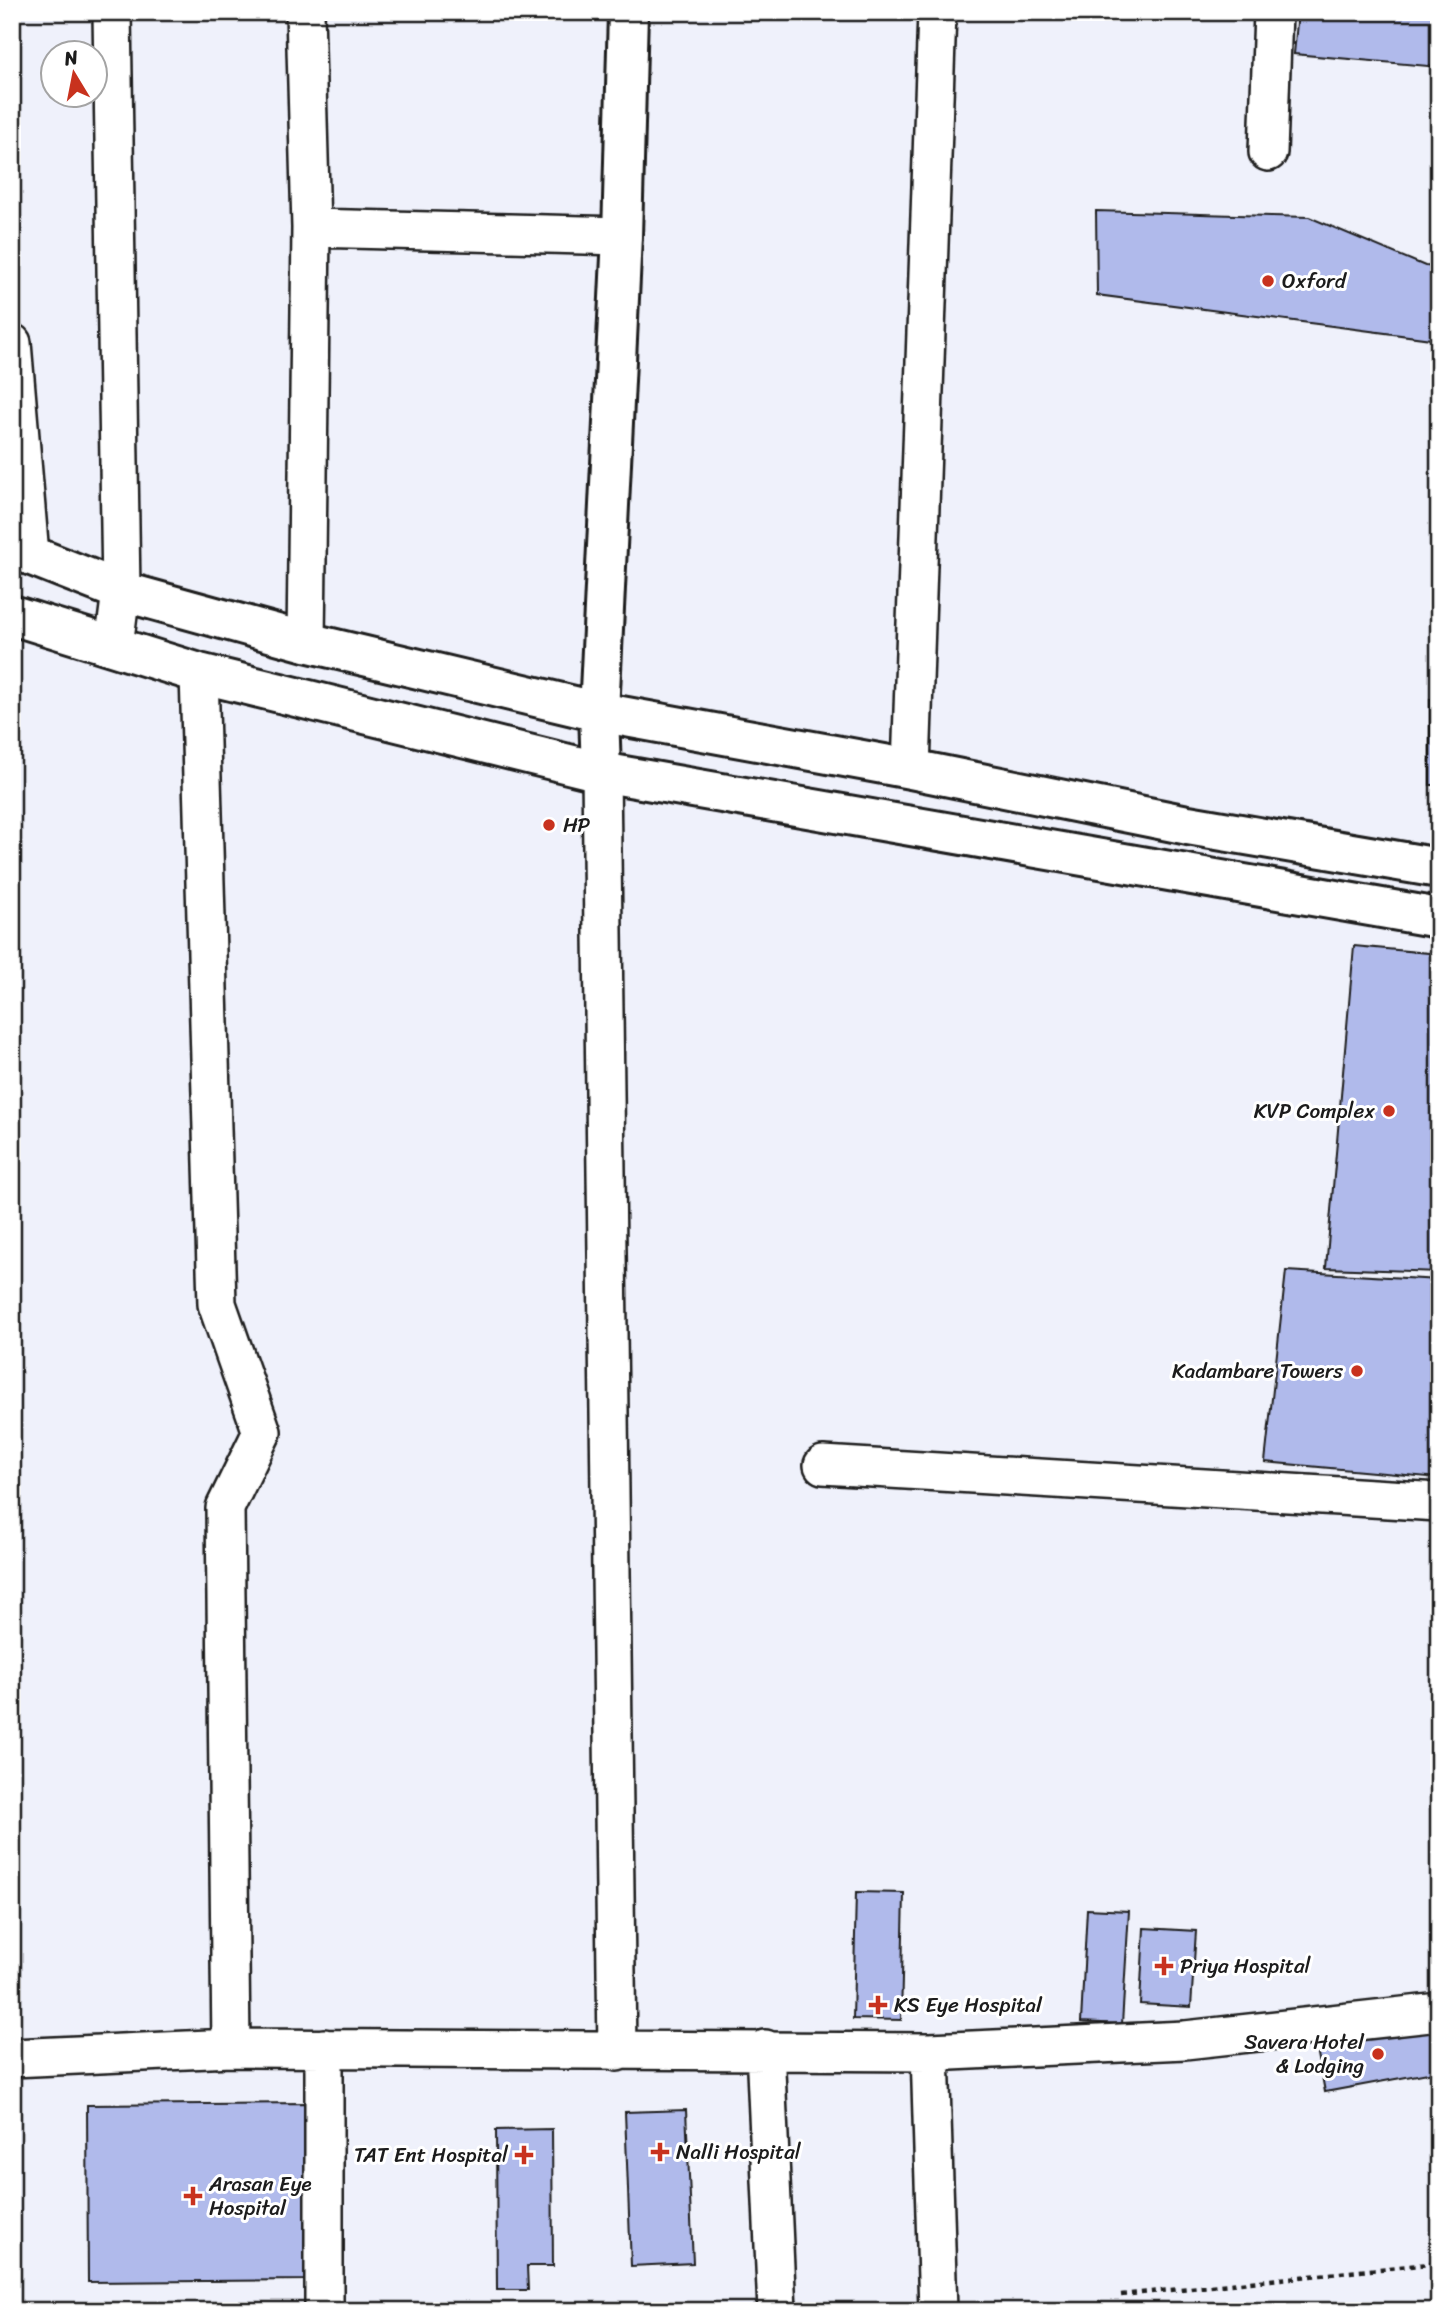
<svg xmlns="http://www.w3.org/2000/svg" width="1451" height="2323" font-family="Sriracha,sans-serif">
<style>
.building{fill:#b0baeb;stroke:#1c1c1c;stroke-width:2}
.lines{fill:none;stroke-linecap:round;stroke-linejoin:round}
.minor-casing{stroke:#1c1c1c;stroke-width:42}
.major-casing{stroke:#1c1c1c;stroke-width:44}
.path{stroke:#1c1c1c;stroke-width:4.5;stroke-dasharray:5 5;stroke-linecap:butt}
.minor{stroke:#fff;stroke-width:37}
.major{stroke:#fff;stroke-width:38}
.poi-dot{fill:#c8321e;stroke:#fff;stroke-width:2.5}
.labels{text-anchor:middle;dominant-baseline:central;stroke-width:6;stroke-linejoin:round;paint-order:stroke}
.poi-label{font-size:21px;fill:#1c1c1c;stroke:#fff;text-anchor:start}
</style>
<rect width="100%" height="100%" fill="#eff1fb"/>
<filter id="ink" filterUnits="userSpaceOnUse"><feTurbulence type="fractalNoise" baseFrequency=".0143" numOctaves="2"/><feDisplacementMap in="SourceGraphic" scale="14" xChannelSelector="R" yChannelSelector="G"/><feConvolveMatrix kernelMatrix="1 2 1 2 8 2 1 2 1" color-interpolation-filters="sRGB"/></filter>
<g filter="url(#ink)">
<path class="building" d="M 1298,12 L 1439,12 L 1439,67 L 1294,54 Z
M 1439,74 L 1439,140 L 1431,139 Z
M 1096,211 L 1309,217 L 1425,266 L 1439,267 L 1439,340 L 1097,295 Z
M 1430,699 L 1439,699 L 1439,785 L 1430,785 Z
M 1354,946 L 1439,954 L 1439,1272 L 1326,1268 Z
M 1286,1271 L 1439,1280 L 1439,1478 L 1265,1462 Z
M 856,1892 L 904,1893 L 901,2020 L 853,2019 Z
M 1087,1909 L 1129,1911 L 1122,2024 L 1081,2022 Z
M 1144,1928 L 1196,1931 L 1191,2007 L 1140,2004 Z
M 1439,2018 L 1439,2071 L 1325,2092 L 1315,2038 Z
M 306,2103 L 307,2280 L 88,2282 L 87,2105 Z
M 686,2110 L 693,2263 L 631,2266 L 625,2112 Z
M 552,2129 L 553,2266 L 527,2266 L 528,2290 L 497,2290 L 496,2130 Z"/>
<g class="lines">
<g class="minor-casing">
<path id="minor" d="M 112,12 L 121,591 L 114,646
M 305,12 L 311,228 L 306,642
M 1268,152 L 1273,12
M 311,228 L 622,236
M 12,343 L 30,555
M 199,673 L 217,1304 L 262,1432 L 225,1508 L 231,2048
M 911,769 L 937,12
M 601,772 L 617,2052
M 823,1465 L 1439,1502
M 324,2048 L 324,2311
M 765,2049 L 777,2311
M 930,2052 L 938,2311
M 12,2058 L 231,2048 L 930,2052 L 1185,2040 L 1439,2012"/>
</g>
<g class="major-casing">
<path id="major" d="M 12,548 L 121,591 L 306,642 L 599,712 L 911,769 L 1188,825 L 1439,868
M 12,615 L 199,673 L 601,772 L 1439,918
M 601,772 L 599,712 L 622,236 L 628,12"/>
</g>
<path class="path" d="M 1121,2295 L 1439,2263"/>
<use href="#minor" class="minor"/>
<use href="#major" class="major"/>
</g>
</g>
<g class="poi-dot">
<circle cx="1268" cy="281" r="7"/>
<circle cx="549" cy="825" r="7"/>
<circle cx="1389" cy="1111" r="7"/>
<circle cx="1357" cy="1371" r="7"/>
<path d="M1160.5 1955.5h7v7h7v7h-7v7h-7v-7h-7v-7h7z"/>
<path d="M874.5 1994.5h7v7h7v7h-7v7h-7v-7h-7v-7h7z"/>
<circle cx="1378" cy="2054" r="7"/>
<path d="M656.5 2141.5h7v7h7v7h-7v7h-7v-7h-7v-7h7z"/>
<path d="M520.5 2144.5h7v7h7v7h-7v7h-7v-7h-7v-7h7z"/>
<path d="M189.5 2185.5h7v7h7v7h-7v7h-7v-7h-7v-7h7z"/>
</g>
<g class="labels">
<g class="poi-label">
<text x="1282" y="281">Oxford</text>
<text x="563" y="825">HP</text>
<text x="1375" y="1111" text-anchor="end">KVP Complex</text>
<text x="1343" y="1371" text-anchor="end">Kadambare Towers</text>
<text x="1180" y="1966">Priya Hospital</text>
<text x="894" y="2005">KS Eye Hospital</text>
<text x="1364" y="2042" text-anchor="end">Savera Hotel<tspan x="1364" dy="24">&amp; Lodging</tspan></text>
<text x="676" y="2152">Nalli Hospital</text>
<text x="508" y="2155" text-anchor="end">TAT Ent Hospital</text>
<text x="209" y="2184">Arasan Eye<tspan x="209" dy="24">Hospital</tspan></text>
</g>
</g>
<rect width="1451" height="2323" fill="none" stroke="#fff" stroke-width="42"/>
<rect x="21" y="21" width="1409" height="2281" fill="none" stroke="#1c1c1c" stroke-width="2.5" filter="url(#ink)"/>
<g transform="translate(74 74) rotate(350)"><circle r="33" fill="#ffffff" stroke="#a4a4a4" stroke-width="2"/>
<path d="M0-5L12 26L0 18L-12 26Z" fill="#c8321e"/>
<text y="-10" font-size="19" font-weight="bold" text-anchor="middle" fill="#1c1c1c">N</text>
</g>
</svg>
